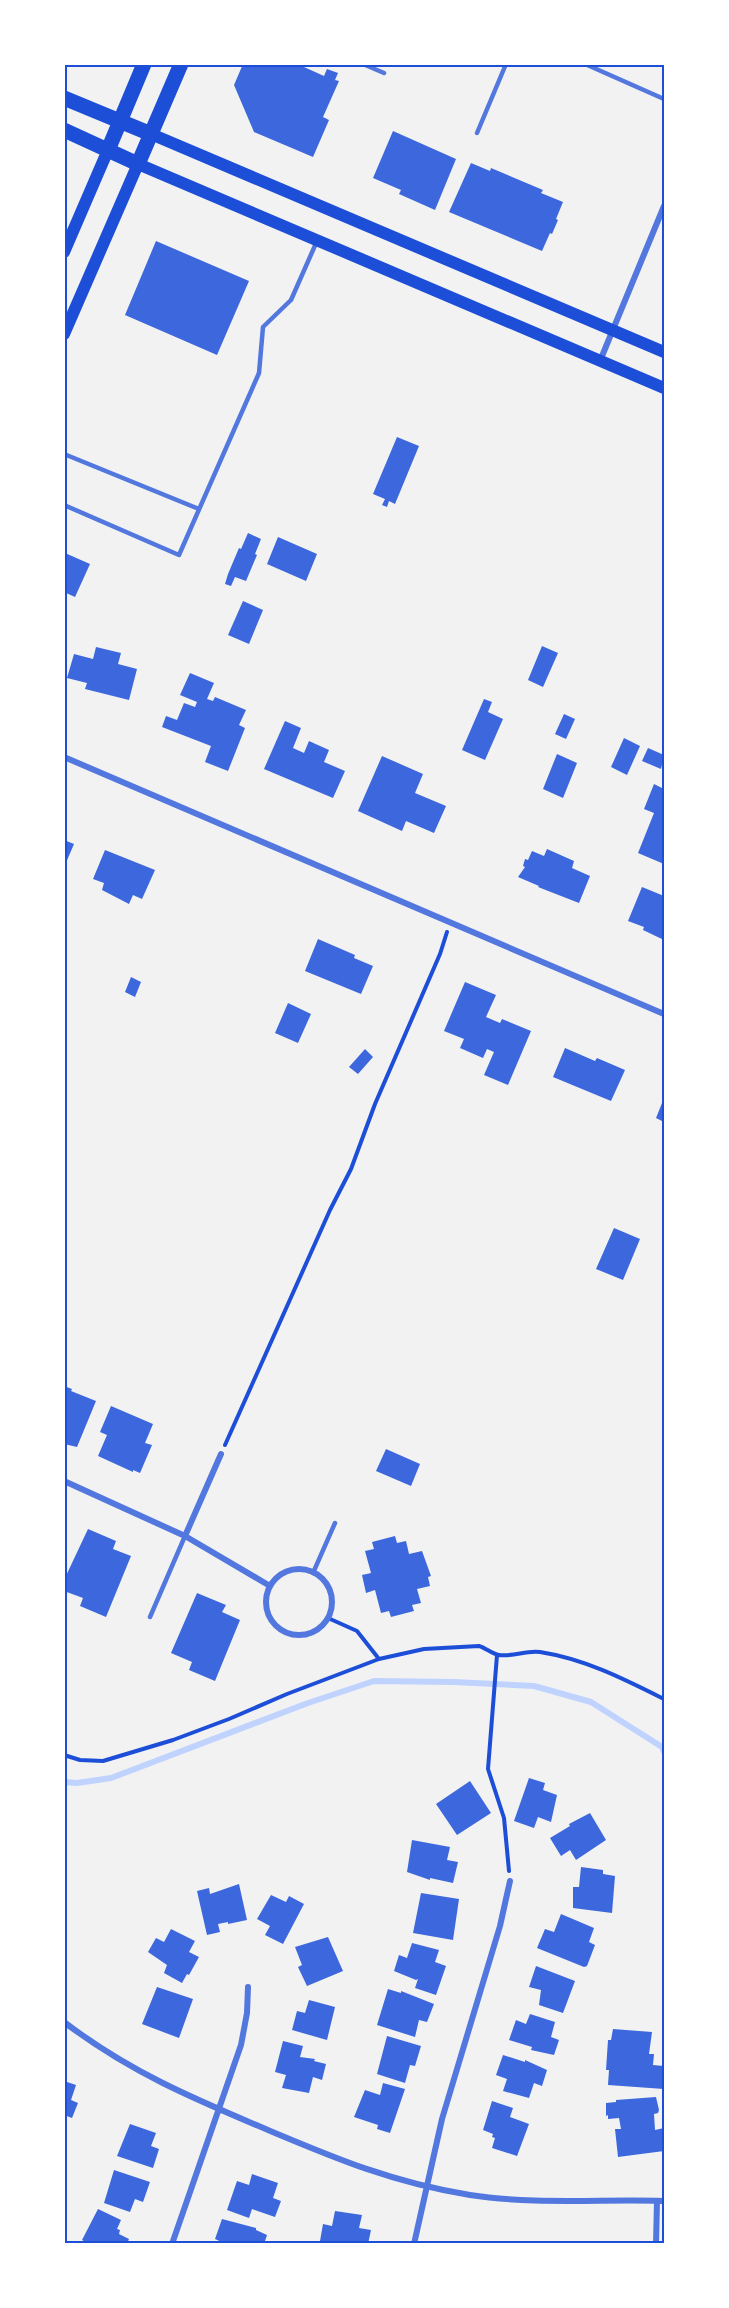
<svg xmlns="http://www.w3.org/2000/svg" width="729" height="2308" font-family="'DejaVu Sans',sans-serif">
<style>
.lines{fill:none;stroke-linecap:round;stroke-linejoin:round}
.stream{stroke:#bfd3fe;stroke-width:6}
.building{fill:#3d67dc}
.path{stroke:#1d4ed8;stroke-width:4}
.service{stroke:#5277de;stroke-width:4.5}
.minor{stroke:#5277de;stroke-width:6}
.secondary{stroke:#1d4ed8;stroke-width:12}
.primary{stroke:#1d4ed8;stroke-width:15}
.neatline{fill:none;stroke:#1d4ed8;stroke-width:2}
</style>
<rect width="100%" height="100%" fill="#f2f2f2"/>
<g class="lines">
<path class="stream" d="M 64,1782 L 77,1783 L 111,1778 L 308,1703 L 374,1681 L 454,1682 L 534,1686 L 591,1702 L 662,1747 L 664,1752"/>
</g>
<path class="building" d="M 243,64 L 305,64 L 304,67 L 324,76 L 327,69 L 338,73 L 335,80 L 339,81 L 323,117 L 329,120 L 313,157 L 254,132 L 234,85 Z
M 393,131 L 456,159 L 435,210 L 399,194 L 401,190 L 373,178 Z
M 471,163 L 490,171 L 491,168 L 543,190 L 541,193 L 563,202 L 556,219 L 558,220 L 552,234 L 550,233 L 542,251 L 449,212 Z
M 156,241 L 249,281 L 217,355 L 125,315 Z
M 397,437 L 419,446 L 395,504 L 389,501 L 387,507 L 382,505 L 385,499 L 373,494 Z
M 248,533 L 261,539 L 255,554 L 257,555 L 246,581 L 235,577 L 231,586 L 225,584 L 228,574 L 239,548 L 241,549 Z
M 278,537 L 317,554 L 306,581 L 267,564 Z
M 65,553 L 90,564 L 75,597 L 64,592 Z
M 243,601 L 263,610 L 249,644 L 228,635 Z
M 542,646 L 558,653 L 543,687 L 528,680 Z
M 96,647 L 121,653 L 118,664 L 137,669 L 129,700 L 85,689 L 87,683 L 67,678 L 74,654 L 93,659 Z
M 190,673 L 214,683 L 207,699 L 213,701 L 215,697 L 246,710 L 239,725 L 245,728 L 228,771 L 205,762 L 211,746 L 162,727 L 166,716 L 177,720 L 184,703 L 195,707 L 197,702 L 180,695 Z
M 484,699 L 492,702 L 488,712 L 503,719 L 485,760 L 462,750 Z
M 564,714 L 575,719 L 566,739 L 555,734 Z
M 285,721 L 301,728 L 293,748 L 304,753 L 309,741 L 329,750 L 324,762 L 345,771 L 333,798 L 264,769 Z
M 624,738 L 640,746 L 627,775 L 611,767 Z
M 648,748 L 664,755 L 661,769 L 642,761 Z
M 557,754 L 577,763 L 563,798 L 543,789 Z
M 382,756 L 423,774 L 415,793 L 446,806 L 434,833 L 406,821 L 402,831 L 358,811 Z
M 654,784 L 664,789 L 664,864 L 638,853 L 654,813 L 644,809 Z
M 64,840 L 74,844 L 65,865 L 64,865 Z
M 547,849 L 574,861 L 572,868 L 590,876 L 579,903 L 538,887 L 539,886 L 518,877 L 525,867 L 523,866 L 525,859 L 528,860 L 532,851 L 544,856 Z
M 105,850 L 155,870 L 142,899 L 133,895 L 129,904 L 102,890 L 104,883 L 93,879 Z
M 642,887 L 664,896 L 664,940 L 643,930 L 644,927 L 628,921 Z
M 318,939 L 355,955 L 354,958 L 373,966 L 361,994 L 305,971 Z
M 131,977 L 141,982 L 135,997 L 125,992 Z
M 465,982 L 496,995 L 486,1017 L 500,1023 L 502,1019 L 531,1031 L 508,1085 L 484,1075 L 494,1052 L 487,1049 L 483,1058 L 460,1048 L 464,1039 L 444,1031 Z
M 288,1003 L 311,1014 L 298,1043 L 275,1033 Z
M 565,1048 L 595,1061 L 597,1058 L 625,1070 L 611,1101 L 553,1077 Z
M 365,1049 L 373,1057 L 358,1074 L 349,1067 Z
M 664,1098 L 664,1122 L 656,1118 Z
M 614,1228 L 640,1239 L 623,1280 L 596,1269 Z
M 64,1386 L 72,1389 L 71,1391 L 96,1401 L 77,1447 L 64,1444 Z
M 111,1406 L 153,1424 L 145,1443 L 152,1445 L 140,1473 L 133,1470 L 133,1472 L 98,1456 L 107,1435 L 100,1432 Z
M 386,1449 L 420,1464 L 411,1486 L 376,1471 Z
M 88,1529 L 116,1541 L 113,1549 L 131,1556 L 106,1617 L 80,1606 L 83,1598 L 64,1591 L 64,1580 Z
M 395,1536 L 397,1543 L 406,1541 L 409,1554 L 422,1551 L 431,1576 L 428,1577 L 430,1586 L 417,1589 L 421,1603 L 412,1605 L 414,1611 L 391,1617 L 389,1611 L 381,1613 L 375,1590 L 366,1593 L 362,1575 L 371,1573 L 365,1551 L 374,1549 L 372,1542 Z
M 197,1593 L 226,1605 L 222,1612 L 240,1620 L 215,1681 L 189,1670 L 192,1662 L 171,1653 Z
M 529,1778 L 545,1783 L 543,1790 L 557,1795 L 551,1822 L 538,1817 L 534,1828 L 514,1821 Z
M 470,1781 L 491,1813 L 457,1835 L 436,1804 Z
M 590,1813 L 606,1840 L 576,1860 L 570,1850 L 561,1856 L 550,1838 L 570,1826 L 569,1824 Z
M 412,1840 L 450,1847 L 447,1860 L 458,1862 L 453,1883 L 430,1878 L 430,1880 L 407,1872 Z
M 581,1867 L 603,1870 L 603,1874 L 615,1876 L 612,1913 L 573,1908 L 573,1887 L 579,1887 Z
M 239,1884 L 247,1920 L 228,1924 L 228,1922 L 218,1924 L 220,1932 L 207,1935 L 197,1891 L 209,1888 L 210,1894 Z
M 421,1893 L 459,1899 L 453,1940 L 413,1933 Z
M 271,1895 L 286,1902 L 289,1896 L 304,1904 L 283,1944 L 265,1935 L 270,1926 L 257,1919 Z
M 561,1914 L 594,1928 L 589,1942 L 595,1945 L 587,1966 L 584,1967 L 537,1948 L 545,1929 L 554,1932 Z
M 171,1929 L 195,1941 L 189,1952 L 199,1957 L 189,1975 L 187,1974 L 182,1983 L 164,1973 L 167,1965 L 148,1952 L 156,1938 L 164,1942 Z
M 328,1937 L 343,1971 L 307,1986 L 298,1967 L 302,1965 L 295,1947 Z
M 412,1943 L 439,1950 L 435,1962 L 446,1966 L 436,1995 L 415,1988 L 418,1979 L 416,1980 L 394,1971 L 399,1955 L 407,1958 Z
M 536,1966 L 575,1981 L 563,2013 L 539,2005 L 541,1990 L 529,1987 Z
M 157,1987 L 193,1999 L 179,2038 L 142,2024 Z
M 388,1989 L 401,1993 L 401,1991 L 434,2004 L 427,2022 L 419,2020 L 415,2037 L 377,2025 Z
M 309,2000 L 335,2007 L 327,2040 L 292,2030 L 297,2011 L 305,2013 Z
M 530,2014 L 555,2022 L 551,2037 L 559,2040 L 554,2055 L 531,2050 L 532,2047 L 509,2040 L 516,2020 L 526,2024 Z
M 613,2029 L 652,2032 L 649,2054 L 654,2054 L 653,2065 L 664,2066 L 664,2089 L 608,2085 L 609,2070 L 606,2070 L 608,2040 L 611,2040 Z
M 387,2036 L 421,2046 L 415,2066 L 410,2065 L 405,2083 L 377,2074 Z
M 283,2041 L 303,2046 L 300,2057 L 315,2059 L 314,2061 L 326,2064 L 322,2080 L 313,2077 L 309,2093 L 282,2088 L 286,2075 L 275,2072 Z
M 503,2055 L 525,2062 L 525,2060 L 547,2070 L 542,2086 L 534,2083 L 529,2098 L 503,2091 L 507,2079 L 496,2075 Z
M 64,2081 L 76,2085 L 71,2100 L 78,2103 L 72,2118 L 64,2115 Z
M 383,2083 L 405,2089 L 390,2133 L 377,2129 L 378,2125 L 354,2117 L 365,2090 L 380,2095 Z
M 656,2097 L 659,2110 L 658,2113 L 654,2114 L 655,2130 L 664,2128 L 664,2151 L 618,2157 L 615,2129 L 621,2129 L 619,2118 L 608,2119 L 608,2115 L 606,2116 L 606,2103 L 616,2102 L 616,2100 Z
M 492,2101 L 513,2108 L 510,2117 L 529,2124 L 517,2156 L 492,2148 L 495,2138 L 492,2137 L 493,2134 L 483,2130 Z
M 130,2124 L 156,2133 L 151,2146 L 159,2149 L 153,2168 L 117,2156 Z
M 114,2170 L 150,2182 L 143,2202 L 135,2199 L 130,2212 L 104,2203 Z
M 252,2174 L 278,2183 L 273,2198 L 281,2201 L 275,2217 L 252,2209 L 249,2218 L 227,2210 L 237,2181 L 249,2185 Z
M 98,2209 L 121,2220 L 117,2229 L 120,2230 L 119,2234 L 129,2239 L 127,2244 L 89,2244 L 82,2240 Z
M 335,2211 L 362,2215 L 359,2228 L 371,2230 L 368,2244 L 332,2244 L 320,2241 L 323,2224 L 332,2226 Z
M 222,2219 L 256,2228 L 256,2230 L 267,2235 L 264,2244 L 226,2244 L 215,2239 Z"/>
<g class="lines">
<path class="path" d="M 225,1445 L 330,1210 L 351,1169 L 375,1104 L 440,954 L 447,932
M 328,1618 L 357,1631 L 379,1659
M 497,1655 L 488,1769 L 504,1818 L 509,1871
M 64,1755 L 80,1760 L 103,1761 L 173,1740 L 229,1719 L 287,1694 L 379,1659 L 424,1649 L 479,1646 C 486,1648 492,1654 499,1655 C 514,1657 526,1650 540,1652 C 585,1659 624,1679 664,1699"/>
<path class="service" d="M 363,64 L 384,73
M 585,64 L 664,99
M 477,133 L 506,64
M 64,454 L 199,509
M 64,505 L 179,555 L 259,373 L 263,327 L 291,300 L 317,241
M 313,1573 L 335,1523
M 150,1617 L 185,1536"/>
<path class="minor" d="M 600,361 L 664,206
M 64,757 L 664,1014
M 64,1481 L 185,1536 L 270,1586
M 185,1536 L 221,1454
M266 1602a33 33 0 1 1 66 0a33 33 0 1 1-66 0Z
M 64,2022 C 130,2072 192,2098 268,2130 C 337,2159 394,2183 470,2195 C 534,2205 600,2199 664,2201
M 172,2244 L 241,2045 L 247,2013 L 248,1987
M 414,2244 L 442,2119 L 500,1926 L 510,1881
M 656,2244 L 657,2201"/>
<path class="secondary" d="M 151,134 L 664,352
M 64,252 L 108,150
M 64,334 L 138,164 L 664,388"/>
<path class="primary" d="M 64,98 L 151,134
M 64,130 L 138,164 L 181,64
M 108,150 L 144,64"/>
</g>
<rect width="729" height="2308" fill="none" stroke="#ffffff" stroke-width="132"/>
<rect x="66" y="66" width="597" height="2176" class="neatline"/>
</svg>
